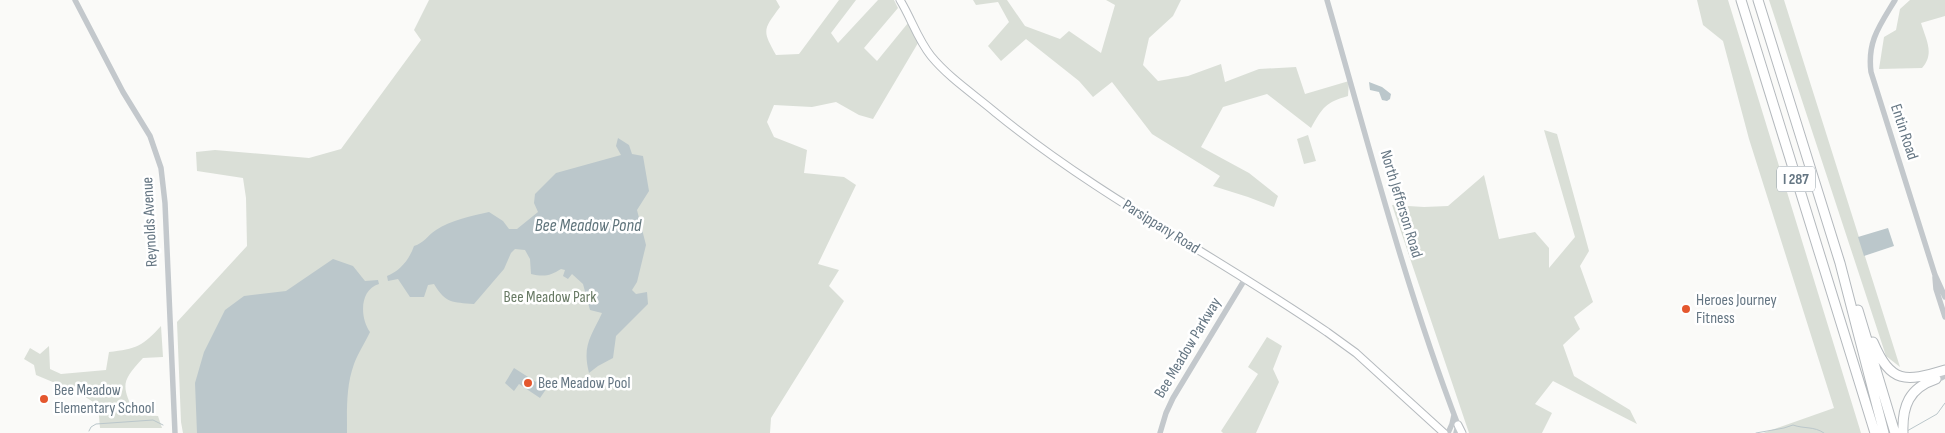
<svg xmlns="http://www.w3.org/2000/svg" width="1945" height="433" font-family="'Sofia Sans Condensed',sans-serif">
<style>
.green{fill:#dadfd7}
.water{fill:#bbc7cb}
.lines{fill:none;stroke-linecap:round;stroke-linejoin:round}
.stream{stroke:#bbc7cb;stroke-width:1}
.major-casing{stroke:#b5babe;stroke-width:9}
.highway-casing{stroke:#b4b9bd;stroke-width:11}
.minor{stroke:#c3c8cc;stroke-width:5.5}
.major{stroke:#fff;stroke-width:7}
.highway{stroke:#fff;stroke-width:9}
.poi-dot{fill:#e4572e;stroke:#fff;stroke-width:2}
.labels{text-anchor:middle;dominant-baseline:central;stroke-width:5;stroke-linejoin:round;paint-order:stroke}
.shield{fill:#fff;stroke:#939fa8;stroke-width:1}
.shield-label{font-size:15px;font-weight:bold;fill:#657683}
.street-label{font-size:16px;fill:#657683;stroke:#fff}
.park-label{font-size:16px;fill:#687a64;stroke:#fff}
.poi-label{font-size:16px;fill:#657683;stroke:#fff;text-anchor:start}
.water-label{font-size:18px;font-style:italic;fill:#60757c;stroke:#fff}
</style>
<rect width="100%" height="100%" fill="#fafaf8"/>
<path class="green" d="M 429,0 L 776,0 L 780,7 C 763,30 762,30 776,55 L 799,54 L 839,0 L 856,0 L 831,33 L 838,43 L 878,0 L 894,0 L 898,8 L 864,48 L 877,61 L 908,23 L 918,43 L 873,119 L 859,115 L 836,102 L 812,107 L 774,105 L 767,122 L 774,137 L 807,150 L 804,173 L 844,177 L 856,185 L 818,264 L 839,270 L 829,286 L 844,301 L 771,418 L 770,433 L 183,433 L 181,422 L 177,322 L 247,246 L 246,198 L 243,178 L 197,171 L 196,152 L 215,150 L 309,158 L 341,149 L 421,40 L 414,30 Z
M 973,0 L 1007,0 L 1025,26 L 1060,39 L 1069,31 L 1101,53 L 1115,5 L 1106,0 L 1181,0 L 1173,16 L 1149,38 L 1143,65 L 1158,81 L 1188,76 L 1221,64 L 1225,82 L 1259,69 L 1296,67 L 1305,94 L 1349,81 L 1348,96 C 1326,102 1322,108 1311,128 L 1267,94 L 1223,107 L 1201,147 L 1249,173 L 1278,196 L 1274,207 L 1248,197 L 1213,186 L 1220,176 L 1152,134 L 1112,82 L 1093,97 L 1079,81 L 1026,39 L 1001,61 L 988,46 L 1009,22 L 998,2 L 976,5 Z
M 1697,0 L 1728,0 L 1861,433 L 1763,433 L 1834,408 L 1749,139 L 1723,41 L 1703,25 Z
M 1769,0 L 1784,0 L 1900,367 L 1886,356 Z
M 1910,0 L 1945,0 L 1945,16 L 1921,23 C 1926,40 1935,53 1922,68 L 1879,69 L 1884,37 L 1896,30 L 1900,9 Z
M 1544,130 L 1557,134 L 1589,251 L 1580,266 L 1593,302 L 1574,317 L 1580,329 L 1563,345 L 1574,376 L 1630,410 L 1637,424 L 1553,381 L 1535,404 L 1552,413 L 1542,433 L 1469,433 L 1392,205 L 1424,207 L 1448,206 L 1484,175 L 1499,239 L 1535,232 L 1549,248 L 1549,268 L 1575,237 Z
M 1308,135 L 1316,161 L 1304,164 L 1297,139 Z
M 161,326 L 163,357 L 143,358 C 120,383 122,385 135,415 L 158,416 L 162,428 L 100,428 L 98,405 L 79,393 L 36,375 L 34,365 L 24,359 L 30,348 L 40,354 L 49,346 L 50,369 L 61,374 L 106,370 L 109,352 C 136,349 143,346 161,326 Z
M 1267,337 L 1282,346 L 1273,369 L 1279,382 L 1256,433 L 1223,433 L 1221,431 L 1258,374 L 1248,367 Z"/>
<path class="water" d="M 1369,82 L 1382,87 L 1391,94 L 1390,99 L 1387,101 L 1382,100 L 1379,92 L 1370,90 Z
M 618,138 L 629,145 L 632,154 L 643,156 L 649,191 L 637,210 L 646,245 L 637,282 L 632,290 L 636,294 L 647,292 L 648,304 L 616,336 L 613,358 L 598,366 L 589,373 C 582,345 591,337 602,313 L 590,310 L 583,284 L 572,274 L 568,279 L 563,276 L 565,270 L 561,269 C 550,276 544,277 531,274 L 530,259 L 525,250 L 515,249 L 511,253 L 504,269 L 474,304 C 452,302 446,304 434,284 L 428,285 L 424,297 L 410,297 L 398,279 L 388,281 L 387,276 C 400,271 409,260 414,246 C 424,243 427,236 436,230 C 451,220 472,216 489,212 L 503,221 L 509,229 L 517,229 L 538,212 L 534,203 L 535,194 L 556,173 L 621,155 L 616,146 Z
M 1888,228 L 1894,246 L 1864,256 L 1858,237 Z
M 333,259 L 353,266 L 365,281 L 378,280 L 379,284 C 359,290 360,318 370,332 C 365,343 358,353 354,364 C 346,386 347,409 347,433 L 197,433 L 195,383 L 204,352 L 225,310 L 244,296 L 286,291 Z
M 514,368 L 536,382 L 541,375 L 551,382 L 540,398 L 519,384 L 514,391 L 505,383 Z"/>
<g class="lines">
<path class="stream" d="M 89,431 L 91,427 L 96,424 L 153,420 L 163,425
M 1907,431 L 1937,414 L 1945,403
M 1756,433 L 1784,428 L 1793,425 C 1804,429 1814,426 1824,433"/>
<g class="major-casing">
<path id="major" d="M 900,0 C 911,18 918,40 931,56 C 949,78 975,95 996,113 C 1099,197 1218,257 1327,332 L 1356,353 L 1444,433
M 1458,425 L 1462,433"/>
</g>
<g class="highway-casing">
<path id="highway" d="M 1741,0 L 1875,433
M 1758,0 L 1840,263 L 1884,433
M 1858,310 L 1895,433
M 1873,342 C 1891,384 1905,382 1945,370
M 1903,433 C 1902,406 1909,388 1936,379"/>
</g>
<path class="minor" d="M 75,0 L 123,92 L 150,136 L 161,168 L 165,203 L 175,433
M 1327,0 C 1368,142 1405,287 1458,425 L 1456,433
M 1895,0 C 1880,25 1867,41 1871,72 L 1935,275 L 1945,297
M 1935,277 L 1936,289 L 1945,317
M 1941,378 L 1945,376
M 1160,433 L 1166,413 L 1173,398 L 1245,279
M 1448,433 L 1452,424 L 1454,415"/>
<use href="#major" class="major"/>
<use href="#highway" class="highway"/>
</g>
<g class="poi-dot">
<circle cx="1686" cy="309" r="5"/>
<circle cx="528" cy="383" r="5"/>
<circle cx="44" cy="399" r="5"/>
</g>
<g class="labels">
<rect class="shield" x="1777" y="166.5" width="38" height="25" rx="4"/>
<g class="shield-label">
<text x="1796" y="179">I 287</text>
</g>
<g class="street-label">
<text transform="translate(1904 132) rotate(72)">Entin Road</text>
<text transform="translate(1401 204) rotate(73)">North Jefferson Road</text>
<text transform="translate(150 222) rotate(-93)">Reynolds Avenue</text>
<text transform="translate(1161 227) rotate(32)">Parsippany Road</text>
<text transform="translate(1188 348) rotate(-59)">Bee Meadow Parkway</text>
</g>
<g class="park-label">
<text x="550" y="297">Bee Meadow Park</text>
</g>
<g class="poi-label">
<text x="1696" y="300">Heroes Journey<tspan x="1696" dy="18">Fitness</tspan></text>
<text x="538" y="383">Bee Meadow Pool</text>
<text x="54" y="390">Bee Meadow<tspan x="54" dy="18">Elementary School</tspan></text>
</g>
<g class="water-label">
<text x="588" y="225">Bee Meadow Pond</text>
</g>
</g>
</svg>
